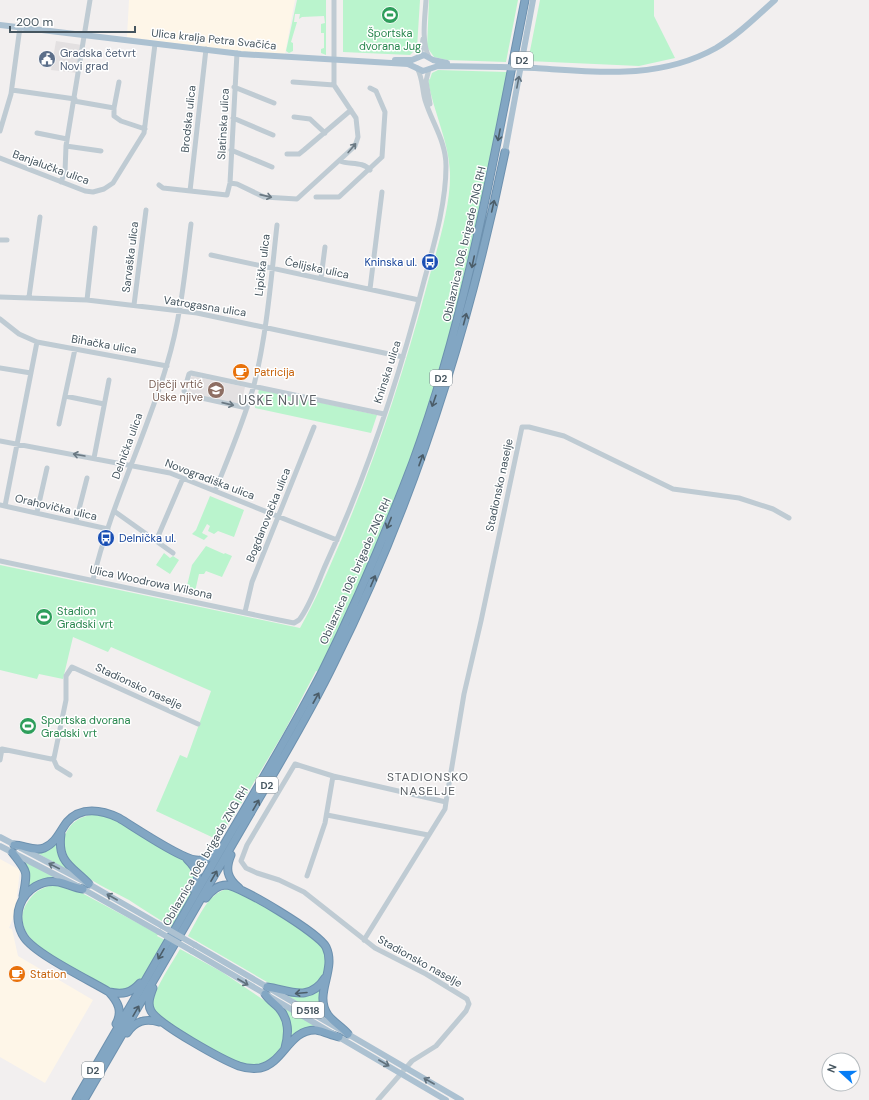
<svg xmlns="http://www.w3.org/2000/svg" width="869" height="1100" font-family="'DM Sans',sans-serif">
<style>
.commercial{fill:#fef6e8}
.education{fill:#e3e0e1}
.green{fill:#baf4cd}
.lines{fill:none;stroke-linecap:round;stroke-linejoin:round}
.highway-casing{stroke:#6d91af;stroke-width:9}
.minor{stroke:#bfcbd3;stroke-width:5}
.major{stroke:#acc1d1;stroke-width:6}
.highway{stroke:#82a6c3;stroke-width:7}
.major-bridge{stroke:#acc1d1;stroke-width:6}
.oneway{stroke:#5f707c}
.oneway2{stroke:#4b5d69}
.oneway3{stroke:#6a7882}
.labels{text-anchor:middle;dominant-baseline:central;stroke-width:3;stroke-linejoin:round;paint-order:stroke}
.shield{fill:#fff;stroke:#7d888f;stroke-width:1}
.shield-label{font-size:10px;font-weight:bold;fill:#45555f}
.leisure-label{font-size:11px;fill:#27864d;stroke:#fff;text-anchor:start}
.street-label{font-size:11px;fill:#45555f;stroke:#fff}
.service-label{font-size:11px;fill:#4e5e75;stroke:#fff;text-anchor:start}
.transit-label{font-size:11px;fill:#164399;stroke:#fff;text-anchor:end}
.food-label{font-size:11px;fill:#c56008;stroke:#fff;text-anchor:start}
.education-label{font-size:11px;fill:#785e54;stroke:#fff;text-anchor:end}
.neighbourhood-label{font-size:12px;letter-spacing:1px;fill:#5b6065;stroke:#fff}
.quarter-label{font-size:13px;letter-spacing:1px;fill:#5b6065;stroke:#fff}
</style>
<rect width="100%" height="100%" fill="#f2efef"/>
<path class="commercial" d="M 129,0 L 295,0 L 285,54 L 251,53 L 127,37 Z
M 0,859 L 20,870 L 15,913 L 9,928 L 12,929 L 18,956 L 93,1000 L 45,1083 L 0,1057 Z"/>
<path class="education" d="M 56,41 L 82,45 L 78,73 L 51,70 Z
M 193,376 L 245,387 L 241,405 L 190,394 L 188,392 L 191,377 Z"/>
<path class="green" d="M 297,0 L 326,0 L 326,55 L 321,53 L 321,49 L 324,48 L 324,33 L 321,33 L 321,24 L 325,23 L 324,16 L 302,17 L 299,19 L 300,14 L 295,14 L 294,22 L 297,22 L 291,42 L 293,43 L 293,51 L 289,53 L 286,51 Z
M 343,0 L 420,0 L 417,48 L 410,55 L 343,52 Z
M 429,0 L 518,0 L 506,62 L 447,60 L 434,57 L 427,47 Z
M 540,0 L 654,0 L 654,16 L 675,58 L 639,66 L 528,61 Z
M 438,70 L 507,72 C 487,178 468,287 434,390 C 403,488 363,580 319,672 L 316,671 L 284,732 L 232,819 L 216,839 L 156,811 L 180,755 L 187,758 L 211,691 L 111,647 L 108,652 L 73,637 L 63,679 L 39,674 L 37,679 L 0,670 L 0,565 L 300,628 C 316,600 329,568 342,538 C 376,457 403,374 426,289 C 435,255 451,208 450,173 C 449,141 433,111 428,80 L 430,79 L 432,73 Z
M 259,389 L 377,415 L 371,433 L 255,408 Z
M 210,496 L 244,510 L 234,537 L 218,531 L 214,534 L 208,531 L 210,526 L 207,524 L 202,533 L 208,536 L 204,540 L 192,534 L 196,530 Z
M 206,546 L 224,554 L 225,553 L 232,556 L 222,577 L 206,571 L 204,574 L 199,574 L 194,596 L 185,594 L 192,565 Z
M 164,553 L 170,558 L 173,556 L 179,560 L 170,574 L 156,565 Z
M 97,814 L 114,819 L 185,859 L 193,867 L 195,885 L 173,928 C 158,919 143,909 129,900 C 108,888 46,865 67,831 C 74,819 83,816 97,814 Z
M 57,839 L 70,870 L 69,871 L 32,850 Z
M 23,860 L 59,878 L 27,889 Z
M 57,885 L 80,892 L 158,934 L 157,936 L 165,940 C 159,951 144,983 133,988 C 129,990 117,992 113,991 C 104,989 89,978 81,973 C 58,960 3,935 29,900 C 36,890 45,886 57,885 Z
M 232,888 L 312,934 L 327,953 L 324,978 L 309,991 L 279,989 L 188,936 C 199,918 208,890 232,888 Z
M 180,949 L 222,972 L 277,1009 L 286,1028 L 284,1048 L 274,1060 L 256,1067 L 233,1061 L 163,1021 C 159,1016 154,1013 153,1006 C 152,991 173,962 180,949 Z
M 323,985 L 326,1018 L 286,995 L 287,994 Z
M 281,1005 L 319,1028 L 290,1041 Z"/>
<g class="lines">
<g class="highway-casing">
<path id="highway" d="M 61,834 C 57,863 72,866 89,884
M 14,845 C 24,845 34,852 44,848 C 56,843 60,831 67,822 C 81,806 102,810 119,818 C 134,827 181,859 196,860 C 205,861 212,857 217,850
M 12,852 C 28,873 28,870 23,896
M 231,855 C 225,869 227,878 239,888
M 187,859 C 197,869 201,877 194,890
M 83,889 C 74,888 68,884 59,882 C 42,879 26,889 20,905 C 16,915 18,928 24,937 C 35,954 89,980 109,992 C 118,1002 123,1011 116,1024
M 206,898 C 211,891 217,885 226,885 C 241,886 319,933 326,947 C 337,970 313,994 328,1015 C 333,1022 342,1027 348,1034
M 267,987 C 289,990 309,1003 325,978
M 153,988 C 150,996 147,1004 151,1011 C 159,1025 223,1060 239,1066 C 245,1068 253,1069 260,1068 C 284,1063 289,1029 316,1030 C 323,1031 331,1035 339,1037
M 109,992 C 123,995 131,993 140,983
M 265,994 C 269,1000 274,1003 279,1008 C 289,1020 289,1033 285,1048
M 127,1033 C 135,1021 145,1018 159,1022
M 76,1100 C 122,1020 169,940 215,860 C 251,798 289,736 322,672 C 356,604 386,533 413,462 C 468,312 494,156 525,0
M 84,1100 C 139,1005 195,910 250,814 C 279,764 309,715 334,663 C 415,501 469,329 505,152"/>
</g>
<path class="minor" d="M 426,0 C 425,17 421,42 429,57
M 418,57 L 421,52 L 423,39
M 429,69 L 426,81 L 430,104
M 119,82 L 114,108 L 114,116 L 121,121 L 145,129
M 293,82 L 334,85
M 234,87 L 274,103
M 12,90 L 75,99
M 74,101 L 114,108
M 294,117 L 310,119 L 325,133
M 233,118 L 273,135
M 0,131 L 11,94 L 20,27
M 37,133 L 67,139
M 66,146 L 101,151
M 231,150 L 272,167
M 287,154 L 299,154 L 304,150 L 351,110
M 0,158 L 85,191 L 93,192 L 104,189 L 113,183 L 144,133 L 155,44
M 340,161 C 349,165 363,161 370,170
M 61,182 L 65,172 L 66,146 L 90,0
M 230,183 L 237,184 L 264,197 L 297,199 L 355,146 L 358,137 L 356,118 L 334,85 L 334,0
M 159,185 L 163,188 L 227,195 L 230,183 L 237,53
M 190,191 L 206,49
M 316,197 L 339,197 L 382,157 L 385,112 L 376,91 L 370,88
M 0,240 L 7,240
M 211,255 L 419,300
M 321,278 L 325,247
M 370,289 L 382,192
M 0,297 L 87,300 L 197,313 L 403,357
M 29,297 L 40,217
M 87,300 L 95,228
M 134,305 L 146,210
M 0,319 L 19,334 L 37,342 L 5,506
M 37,342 L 167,366
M 0,368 L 31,373
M 65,396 L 104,404
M 247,408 L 188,395 L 184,391 L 189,374 L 191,373 L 384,414
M 59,424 L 75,349
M 0,441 L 170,473 L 337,540
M 94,458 L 109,380
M 215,491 C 229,456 244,421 254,385 C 267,333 271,279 277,225
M 0,505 L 108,529
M 114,511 L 173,553
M 37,512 L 47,468
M 76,521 L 87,478
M 156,541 L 183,478
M 0,561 L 279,620 L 294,623 L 299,620 C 310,606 318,582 325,566 C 367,475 399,378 424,281 C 434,244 446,204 446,166 C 446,141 432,123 425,100 C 422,90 423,78 417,68
M 93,580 C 110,506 146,437 167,364 C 181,318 185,271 191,224
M 245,612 L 252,582 L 314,427
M 53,758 L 57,767 L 70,775
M 0,760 L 2,749 L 51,759 L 54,758 L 66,700 L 66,676 L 72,667 L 198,724
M 333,776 L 295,764 L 247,845 L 241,861 L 246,868 L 257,873 L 279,880 L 304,892 L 375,948 L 426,974 L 467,999 L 469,1004 L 466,1011 L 436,1046 L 412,1061 L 378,1100
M 446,802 L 464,694 L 481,621 L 522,427 L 529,427 L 564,436 L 673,489 L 739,498 L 773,509 L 789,518
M 327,815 L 428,835
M 307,876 L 325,823 L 333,776 L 446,802 L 445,809 L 364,940"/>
<path class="major" d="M 0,25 L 241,54 L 408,64 L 423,71 L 438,66 L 500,67
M 395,60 L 412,60 L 424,55 L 433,60 L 447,63
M 535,68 C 597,72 659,80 716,48 C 738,35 756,17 775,0
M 505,152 L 533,0
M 0,837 L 89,884 L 162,926
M 0,846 L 83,889 L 159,932
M 195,945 L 461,1100
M 192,951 L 446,1100"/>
<use href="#highway" class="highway"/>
<path class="major-bridge" d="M 500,67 L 535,68
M 162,926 L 195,945
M 159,932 L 192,951"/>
</g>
<defs><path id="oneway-shaft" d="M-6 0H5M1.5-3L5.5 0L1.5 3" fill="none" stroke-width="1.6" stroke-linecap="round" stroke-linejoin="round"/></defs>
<g class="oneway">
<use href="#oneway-shaft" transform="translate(518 82) rotate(-79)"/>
<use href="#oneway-shaft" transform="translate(54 866) rotate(-153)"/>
<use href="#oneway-shaft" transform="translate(112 897) rotate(-150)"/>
<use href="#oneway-shaft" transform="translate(243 982) rotate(30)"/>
<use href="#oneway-shaft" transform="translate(384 1063) rotate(30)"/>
<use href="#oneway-shaft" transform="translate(429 1081) rotate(-150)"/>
</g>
<g class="oneway2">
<use href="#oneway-shaft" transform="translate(499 135) rotate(101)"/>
<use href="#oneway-shaft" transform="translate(493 206) rotate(-77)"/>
<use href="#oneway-shaft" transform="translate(473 262) rotate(102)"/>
<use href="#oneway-shaft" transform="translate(465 319) rotate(-75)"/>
<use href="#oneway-shaft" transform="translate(434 401) rotate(109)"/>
<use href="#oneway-shaft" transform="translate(421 460) rotate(-70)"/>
<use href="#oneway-shaft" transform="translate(389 523) rotate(112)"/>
<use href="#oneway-shaft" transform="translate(373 581) rotate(-67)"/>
<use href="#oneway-shaft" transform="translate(316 698) rotate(-61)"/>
<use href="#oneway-shaft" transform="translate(256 805) rotate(-60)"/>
<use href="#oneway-shaft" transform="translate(214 876) rotate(-60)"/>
<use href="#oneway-shaft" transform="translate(161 954) rotate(120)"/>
<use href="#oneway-shaft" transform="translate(301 993) rotate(175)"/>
<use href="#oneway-shaft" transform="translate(136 1011) rotate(-60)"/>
</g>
<g class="oneway3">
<use href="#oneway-shaft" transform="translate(352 148) rotate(-50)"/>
<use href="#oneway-shaft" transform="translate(266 196) rotate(13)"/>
<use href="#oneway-shaft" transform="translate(228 404) rotate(13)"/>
<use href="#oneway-shaft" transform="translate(79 455) rotate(-170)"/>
</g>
<defs>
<g id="stadium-disc" transform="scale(0.9)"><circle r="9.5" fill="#2e9e5b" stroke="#fff"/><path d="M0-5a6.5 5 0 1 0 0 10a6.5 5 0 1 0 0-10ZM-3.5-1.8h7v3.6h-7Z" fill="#fff"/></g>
<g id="civic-disc" transform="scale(0.9)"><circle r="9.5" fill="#5c6f8a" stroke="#fff"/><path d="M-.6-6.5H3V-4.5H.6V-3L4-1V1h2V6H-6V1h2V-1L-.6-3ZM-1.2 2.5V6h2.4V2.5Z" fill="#fff"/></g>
<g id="bus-disc" transform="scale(0.9)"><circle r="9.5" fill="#1a4fb4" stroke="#fff"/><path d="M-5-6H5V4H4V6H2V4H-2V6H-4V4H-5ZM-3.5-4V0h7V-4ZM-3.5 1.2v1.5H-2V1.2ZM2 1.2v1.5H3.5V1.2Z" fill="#fff"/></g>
<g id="cafe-disc" transform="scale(0.9)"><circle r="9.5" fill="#e8710a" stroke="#fff"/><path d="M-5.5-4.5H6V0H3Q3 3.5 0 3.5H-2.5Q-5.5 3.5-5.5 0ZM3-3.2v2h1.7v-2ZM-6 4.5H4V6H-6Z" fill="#fff"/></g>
<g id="school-disc" transform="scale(0.9)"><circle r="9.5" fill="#8d6e63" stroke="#fff"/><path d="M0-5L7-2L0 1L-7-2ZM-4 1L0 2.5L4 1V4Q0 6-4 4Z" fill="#fff"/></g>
</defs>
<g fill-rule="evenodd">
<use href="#stadium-disc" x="390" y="15"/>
<use href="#civic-disc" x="47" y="59"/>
<use href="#bus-disc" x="430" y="262"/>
<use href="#cafe-disc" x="241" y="372"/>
<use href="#school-disc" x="216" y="390"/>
<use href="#bus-disc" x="106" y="538"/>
<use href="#stadium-disc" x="44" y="617"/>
<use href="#stadium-disc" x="28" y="726"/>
<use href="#cafe-disc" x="17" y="974"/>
</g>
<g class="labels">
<g class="shield">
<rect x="511" y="52" width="22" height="16" rx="3"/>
<rect x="430" y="370" width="22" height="16" rx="3"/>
<rect x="256" y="777" width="22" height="16" rx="3"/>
<rect x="292" y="1002" width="32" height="16" rx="3"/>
<rect x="82" y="1062" width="22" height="16" rx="3"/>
</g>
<g class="shield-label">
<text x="522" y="60">D2</text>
<text x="441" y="378">D2</text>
<text x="267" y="785">D2</text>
<text x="308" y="1010">D518</text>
<text x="93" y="1070">D2</text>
</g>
<g class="leisure-label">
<text x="390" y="33" text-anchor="middle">Športska<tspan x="390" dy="13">dvorana Jug</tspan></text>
<text x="57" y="611">Stadion<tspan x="57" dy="13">Gradski vrt</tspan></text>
<text x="41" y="720">Sportska dvorana<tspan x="41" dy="13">Gradski vrt</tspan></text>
</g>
<g class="street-label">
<text transform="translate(214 39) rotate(6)">Ulica kralja Petra Svačića</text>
<text transform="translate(188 119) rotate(-84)">Brodska ulica</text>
<text transform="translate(223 124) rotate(-87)">Slatinska ulica</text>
<text transform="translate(51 167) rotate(20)">Banjalučka ulica</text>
<text transform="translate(464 244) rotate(-77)">Obilaznica 106. brigade ZNG RH</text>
<text transform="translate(130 257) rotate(-83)">Sarvaška ulica</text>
<text transform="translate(262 265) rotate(-83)">Lipička ulica</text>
<text transform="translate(317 268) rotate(12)">Ćelijska ulica</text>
<text transform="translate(205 306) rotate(9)">Vatrogasna ulica</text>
<text transform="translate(104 344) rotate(10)">Bihačka ulica</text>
<text transform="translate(387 372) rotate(-72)">Kninska ulica</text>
<text transform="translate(127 446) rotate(-70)">Delnička ulica</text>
<text transform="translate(210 479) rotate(21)">Novogradiška ulica</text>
<text transform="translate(499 485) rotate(-78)">Stadionsko naselje</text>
<text transform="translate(56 507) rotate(13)">Orahovička ulica</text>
<text transform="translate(268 515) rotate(-68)">Bogdanovačka ulica</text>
<text transform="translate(355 571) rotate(-66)">Obilaznica 106. brigade ZNG RH</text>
<text transform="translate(151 582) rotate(12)">Ulica Woodrowa Wilsona</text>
<text transform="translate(139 686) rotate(25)">Stadionsko naselje</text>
<text transform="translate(205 856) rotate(-60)">Obilaznica 106. brigade ZNG RH</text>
<text transform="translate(420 961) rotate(29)">Stadionsko naselje</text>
</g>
<g class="service-label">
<text x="60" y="53">Gradska četvrt<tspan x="60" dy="13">Novi grad</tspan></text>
</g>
<g class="transit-label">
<text x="417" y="262">Kninska ul.</text>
<text x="119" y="538" text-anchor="start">Delnička ul.</text>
</g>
<g class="food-label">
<text x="254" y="372">Patricija</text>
<text x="30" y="974">Station</text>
</g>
<g class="education-label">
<text x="203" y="384">Dječji vrtić<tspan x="203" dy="13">Uske njive</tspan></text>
</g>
<g class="neighbourhood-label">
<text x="428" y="777">STADIONSKO<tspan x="428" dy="14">NASELJE</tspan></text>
</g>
<g class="quarter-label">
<text x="278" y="400">USKE NJIVE</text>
</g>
</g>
<g transform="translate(841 1072) rotate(291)"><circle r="19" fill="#ffffff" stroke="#b5bbbf"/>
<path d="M0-3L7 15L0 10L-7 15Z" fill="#067df5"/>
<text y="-6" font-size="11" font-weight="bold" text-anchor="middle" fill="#45555f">N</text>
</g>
<path d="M10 26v6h125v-6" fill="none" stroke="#45555f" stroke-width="2"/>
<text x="16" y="26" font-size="12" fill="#45555f" stroke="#ffffff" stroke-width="3" paint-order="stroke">200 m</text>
</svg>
